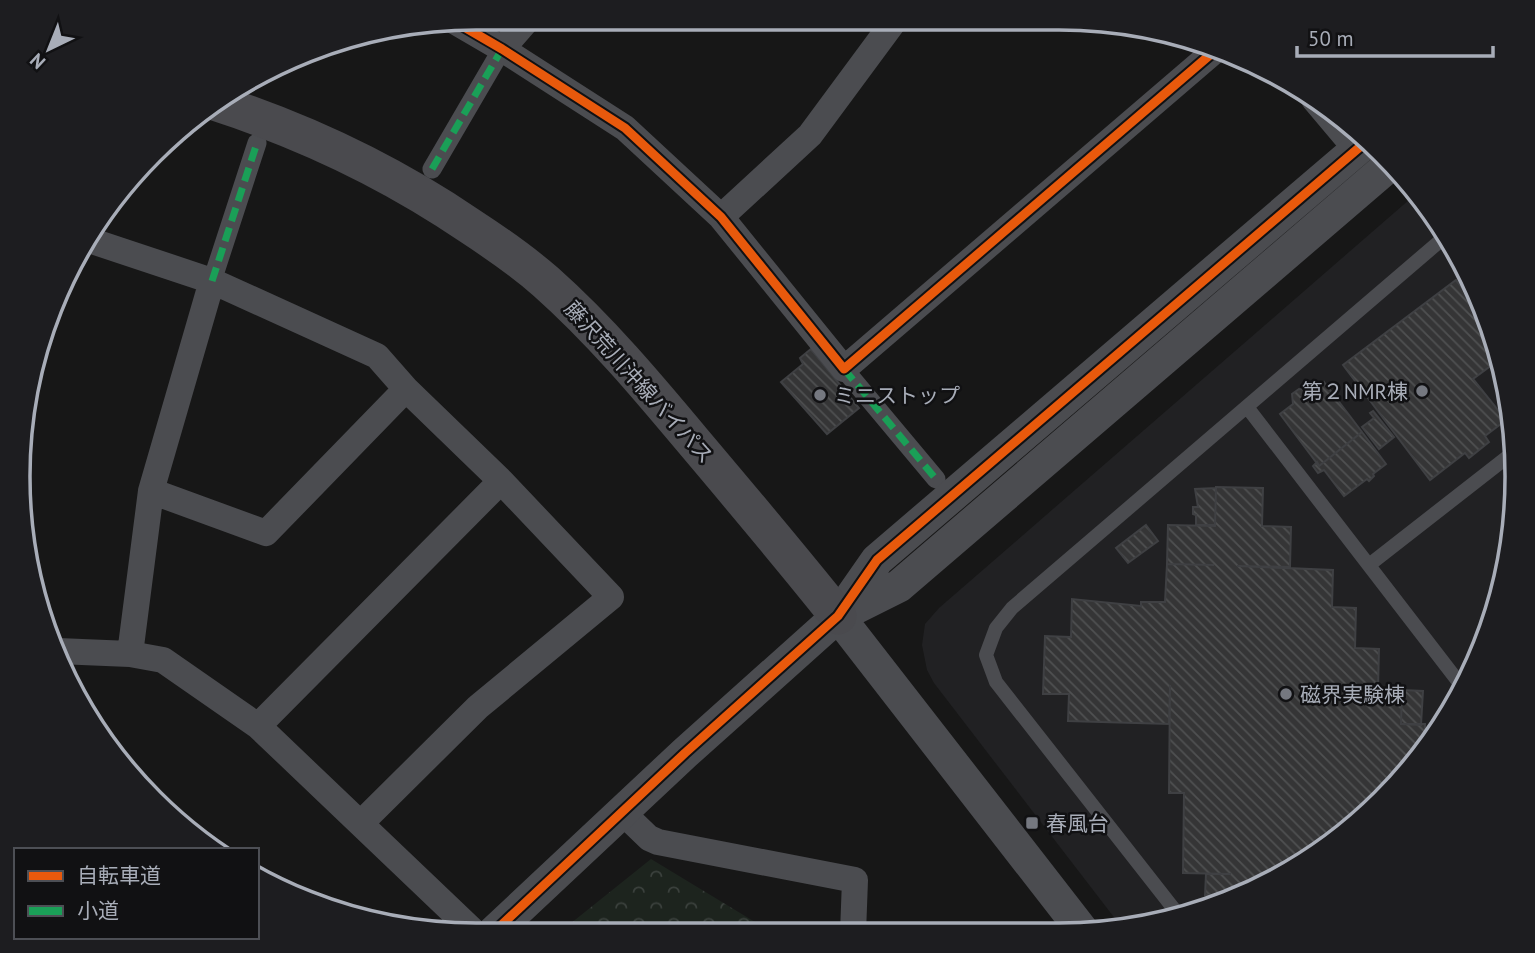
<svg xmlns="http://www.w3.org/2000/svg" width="1535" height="953" font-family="'PT Sans','Noto Sans JP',sans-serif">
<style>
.built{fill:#212123}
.forest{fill:url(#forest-crowns)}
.building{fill:url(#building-back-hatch);stroke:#3f4043;stroke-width:2}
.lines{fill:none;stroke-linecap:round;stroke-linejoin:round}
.service{stroke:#4b4c50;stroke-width:14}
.pedestrian{stroke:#4b4c50;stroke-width:19}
.minor{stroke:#4b4c50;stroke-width:26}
.tertiary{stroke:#4b4c50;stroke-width:33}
.secondary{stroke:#4a4a4e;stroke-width:37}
.quiet{stroke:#1a9f57;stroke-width:7;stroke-dasharray:14 7;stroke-linecap:butt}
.cycleway-casing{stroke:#111113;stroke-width:13}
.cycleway{stroke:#e8590c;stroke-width:9}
.poi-dot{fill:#757880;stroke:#111113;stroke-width:2.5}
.labels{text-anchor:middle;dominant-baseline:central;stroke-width:5;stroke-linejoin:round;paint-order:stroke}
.street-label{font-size:21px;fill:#a8adb8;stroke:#111113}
.poi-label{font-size:21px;fill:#a8adb8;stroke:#111113;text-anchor:start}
.rim{fill:none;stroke:#a8adb8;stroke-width:3.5}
</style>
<defs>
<pattern id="forest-crowns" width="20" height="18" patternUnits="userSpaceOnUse" patternTransform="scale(1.75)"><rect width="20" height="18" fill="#1d241e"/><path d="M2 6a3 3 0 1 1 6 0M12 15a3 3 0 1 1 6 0" fill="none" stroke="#3b413d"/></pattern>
<pattern id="building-back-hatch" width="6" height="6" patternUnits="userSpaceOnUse" patternTransform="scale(1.75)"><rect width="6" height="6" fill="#353536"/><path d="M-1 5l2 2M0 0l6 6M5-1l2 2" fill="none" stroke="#4f5051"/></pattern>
</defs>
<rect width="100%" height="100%" fill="#171717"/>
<path class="built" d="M 1417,193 L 1456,247 L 1493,329 L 1514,417 L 1516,507 L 1502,596 L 1470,680 L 1422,756 L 1338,840 L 1262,888 L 1178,920 L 1123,929 L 934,683 L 927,670 L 922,645 L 925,624 L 939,608 Z"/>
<path class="forest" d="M 651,859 L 768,930 L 775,933 L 560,932 Z"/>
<path class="building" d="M 1456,280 L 1493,329 L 1500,359 L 1473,379 L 1506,420 L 1485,436 L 1489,442 L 1469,458 L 1465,453 L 1430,480 L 1343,365 Z
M 811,349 L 859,408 L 827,434 L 781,382 L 803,364 L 800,358 Z
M 1324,382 L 1362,432 L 1319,466 L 1280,414 L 1293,404 L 1292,394 L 1299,389 L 1313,391 Z
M 1373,411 L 1394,437 L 1379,449 L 1362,427 L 1374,418 L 1370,413 Z
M 1362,432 L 1386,464 L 1373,474 L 1374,476 L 1369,481 L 1367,479 L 1344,496 L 1324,470 L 1318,473 L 1313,466 L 1317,462 L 1319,466 Z
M 1216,487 L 1263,488 L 1262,526 L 1291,527 L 1290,567 L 1237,566 L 1333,570 L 1332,607 L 1356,608 L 1355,648 L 1379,649 L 1378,689 L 1402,690 L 1401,724 L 1425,724 L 1425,752 L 1422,756 L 1338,840 L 1262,888 L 1224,902 L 1224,895 L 1205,895 L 1206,874 L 1231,874 L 1183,873 L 1184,793 L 1169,793 L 1170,685 L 1169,724 L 1068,721 L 1069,694 L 1043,694 L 1045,636 L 1071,637 L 1072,599 L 1141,606 L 1141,602 L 1165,602 L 1167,564 L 1214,565 L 1167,564 L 1168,525 L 1215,526 Z
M 1216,488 L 1215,525 L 1196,525 L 1196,515 L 1193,514 L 1193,507 L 1198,507 L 1195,489 Z
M 1146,525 L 1158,541 L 1128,563 L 1116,548 Z
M 1402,690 L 1423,691 L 1421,725 L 1401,724 Z"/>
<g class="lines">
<path class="service" d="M 1247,407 L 1464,689
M 1505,459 L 1515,473
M 1369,565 L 1515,451
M 1181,918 L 996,682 L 986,655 L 996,628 L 1012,608 L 1447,235"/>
<path class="pedestrian" d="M 432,169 L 502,49
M 212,281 L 257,143
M 844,369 L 936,479"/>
<path class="minor" d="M 454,21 L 502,49 L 625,128 L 721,217 L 844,369 L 1218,48
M 502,49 L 529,18
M 1314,99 L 1357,150
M 721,217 L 810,135 L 895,20
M 89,240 L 212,281 L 377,356 L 406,389 L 501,481 L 611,597 L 478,707 L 361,823
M 151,491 L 266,533 L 406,389
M 58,651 L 130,654 L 163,660 L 258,726 L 474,932
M 130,654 L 151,491 L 212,281
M 258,726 L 501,481
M 622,812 L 649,838 L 658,842 L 855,880 L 853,933"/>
<path class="tertiary" d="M 841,615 L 899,586 L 1392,163
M 838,616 L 1085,934
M 494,932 L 685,753 L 838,616 L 877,560 L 1368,140"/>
<path class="secondary" d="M 214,102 C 307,132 389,171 470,226 C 496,243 522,261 546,282 C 600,330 647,386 693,441 C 742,499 791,557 838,616"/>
<path class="quiet" d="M 432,169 L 502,49
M 212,281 L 257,143
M 844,369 L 936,479"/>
<g class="cycleway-casing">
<path id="cycleway" d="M 454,21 L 502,49 L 625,128 L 721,217 L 844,369 L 1218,48
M 494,932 L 685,753 L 838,616 L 877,560 L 1368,140"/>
</g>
<use href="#cycleway" class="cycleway"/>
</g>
<g class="poi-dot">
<circle cx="1422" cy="391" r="7"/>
<circle cx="820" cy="395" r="7"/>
<circle cx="1286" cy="694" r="7"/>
<rect x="1025" y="816" width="14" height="14" rx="3.5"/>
</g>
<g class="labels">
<g class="street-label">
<text transform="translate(639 382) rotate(48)">藤沢荒川沖線バイパス</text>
</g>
<g class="poi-label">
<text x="1408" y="391" text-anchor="end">第２NMR棟</text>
<text x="834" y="395">ミニストップ</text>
<text x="1300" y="694">磁界実験棟</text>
<text x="1046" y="823">春風台</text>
</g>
</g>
<path d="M0 0H1535V953H0ZM476 30H1059A446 446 0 0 1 1505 476V477A446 446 0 0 1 1059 923H476A446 446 0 0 1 30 477V476A446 446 0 0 1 476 30Z" fill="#1d1d20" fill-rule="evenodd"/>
<path class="rim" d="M476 30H1059A446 446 0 0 1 1505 476V477A446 446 0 0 1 1059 923H476A446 446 0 0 1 30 477V476A446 446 0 0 1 476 30Z"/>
<rect x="14" y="848" width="245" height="91" fill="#111113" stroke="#4d4f55" stroke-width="2"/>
<rect x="28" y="871" width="35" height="10" fill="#e8590c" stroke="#4d4f55" stroke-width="2"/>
<text x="77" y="883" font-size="21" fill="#a8adb8">自転車道</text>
<rect x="28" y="906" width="35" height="10" fill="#1a9f57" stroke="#4d4f55" stroke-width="2"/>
<text x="77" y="918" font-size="21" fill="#a8adb8">小道</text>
<g transform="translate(49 49) rotate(223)" stroke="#111113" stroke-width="5" paint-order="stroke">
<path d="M0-5L12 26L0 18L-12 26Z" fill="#a8adb8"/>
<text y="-10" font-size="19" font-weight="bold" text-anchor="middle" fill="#a8adb8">N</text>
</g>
<path d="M1297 46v10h196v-10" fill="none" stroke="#a8adb8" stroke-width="3.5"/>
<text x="1308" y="46" font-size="21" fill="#a8adb8" stroke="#111113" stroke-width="5" paint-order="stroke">50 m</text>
</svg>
